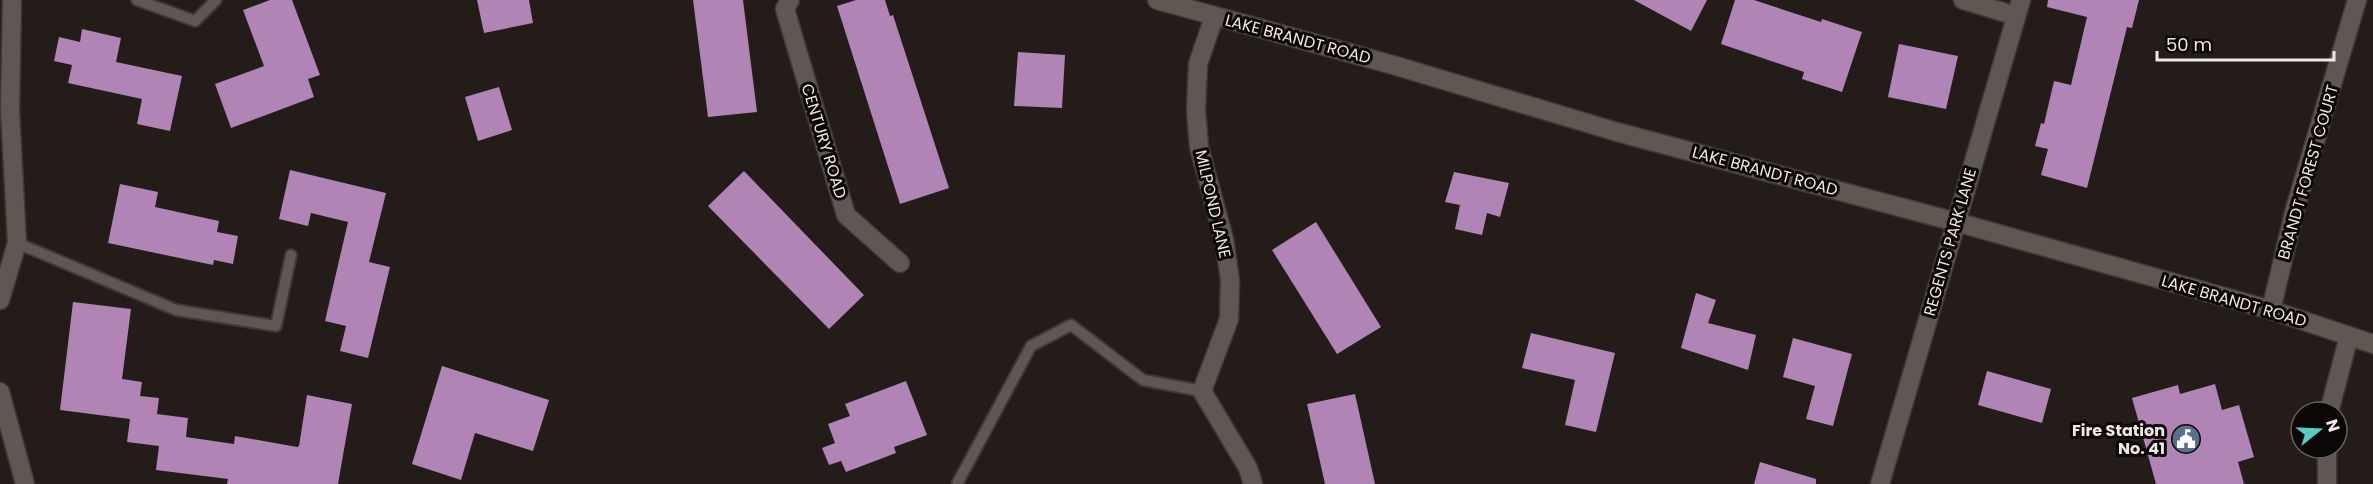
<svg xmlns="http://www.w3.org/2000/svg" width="2373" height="484" font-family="Poppins,sans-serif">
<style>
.building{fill:#b084b4}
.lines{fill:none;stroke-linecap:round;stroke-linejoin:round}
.lane-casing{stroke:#3e3836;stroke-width:14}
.street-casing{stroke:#3e3836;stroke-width:21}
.secondary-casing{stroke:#3e3836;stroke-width:21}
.lane{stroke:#605652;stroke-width:10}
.street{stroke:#605652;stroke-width:18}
.secondary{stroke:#605652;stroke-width:18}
.labels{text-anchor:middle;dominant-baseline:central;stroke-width:6;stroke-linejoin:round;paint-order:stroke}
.street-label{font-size:16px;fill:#ede7e5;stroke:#0a0706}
.poi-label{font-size:16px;font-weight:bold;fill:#ede7e5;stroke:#0a0706;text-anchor:end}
</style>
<rect width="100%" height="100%" fill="#241c18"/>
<path class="building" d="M 270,0 L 292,0 L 320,75 L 308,79 L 314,97 L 231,128 L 215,84 L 264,66 L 243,10 Z
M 477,0 L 529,0 L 533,23 L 484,33 Z
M 693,0 L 743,0 L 757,112 L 708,117 Z
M 856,0 L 885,0 L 890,16 L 893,15 L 949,188 L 900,204 L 837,6 Z
M 1634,0 L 1707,0 L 1691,31 Z
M 1735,0 L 1754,0 L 1821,22 L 1822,19 L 1862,32 L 1842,92 L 1802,79 L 1804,72 L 1721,44 Z
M 2048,0 L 2139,0 L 2132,28 L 2127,27 L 2087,188 L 2041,175 L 2048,149 L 2035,146 L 2041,123 L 2044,124 L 2054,81 L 2071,85 L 2087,17 L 2047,7 Z
M 82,29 L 121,38 L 116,62 L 182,76 L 170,131 L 137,124 L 142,99 L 68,83 L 72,65 L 54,61 L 59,37 L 80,42 Z
M 1899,44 L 1958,56 L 1946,109 L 1888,97 Z
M 1018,52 L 1065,55 L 1062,108 L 1014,106 Z
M 499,87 L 512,130 L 478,141 L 465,97 Z
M 290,170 L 386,193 L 369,262 L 390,267 L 368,358 L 340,351 L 346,326 L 325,321 L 348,222 L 311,213 L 308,226 L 279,219 Z
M 744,171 L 864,295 L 829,329 L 708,206 Z
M 1454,172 L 1509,183 L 1500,217 L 1487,213 L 1482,235 L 1455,229 L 1460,205 L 1445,202 Z
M 120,184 L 158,192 L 155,207 L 219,221 L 217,232 L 238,236 L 233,264 L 214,260 L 213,265 L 108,243 Z
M 1316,222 L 1381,327 L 1337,354 L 1272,250 Z
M 1696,293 L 1716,300 L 1708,323 L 1756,335 L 1748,370 L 1681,348 Z
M 73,302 L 131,309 L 122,379 L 142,382 L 140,396 L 159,398 L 157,414 L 188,418 L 186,437 L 234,444 L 235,436 L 297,447 L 299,446 L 307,395 L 352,404 L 338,484 L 227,484 L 228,479 L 156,470 L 159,446 L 127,442 L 130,419 L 60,410 Z
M 1531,333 L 1615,353 L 1596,432 L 1565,425 L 1575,380 L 1522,368 Z
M 1793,338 L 1852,354 L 1833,426 L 1806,419 L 1815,386 L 1783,377 Z
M 442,366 L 549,400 L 533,451 L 475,433 L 461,480 L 412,464 Z
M 1987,371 L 2051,389 L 2042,423 L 1978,405 Z
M 906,381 L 927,435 L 894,447 L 896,453 L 846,472 L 841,461 L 829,465 L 822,448 L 835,443 L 828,424 L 850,416 L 845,404 Z
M 2215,384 L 2222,410 L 2239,405 L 2254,457 L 2238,462 L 2244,484 L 2156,484 L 2132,398 L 2178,385 L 2180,394 Z
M 1355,394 L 1375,484 L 1325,484 L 1307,404 Z
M 1760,462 L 1816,479 L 1816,484 L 1754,484 Z"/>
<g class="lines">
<g class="lane-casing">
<path id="lane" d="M 137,0 L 195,21 L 216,0
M 17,243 L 176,310 L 276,326 L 291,255
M 957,484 L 1031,346 L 1071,325 L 1143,380 L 1202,391"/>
</g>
<g class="street-casing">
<path id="street" d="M 790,0 L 785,9 L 846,215 L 900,263
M 1963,0 L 2016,16
M 1214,17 L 1198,64 L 1196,110 L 1199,147 L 1224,239 L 1230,280 L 1229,319 L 1202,391 L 1248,468 L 1253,484
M 0,300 L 17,243 L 10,111 L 12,0
M 2271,310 L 2295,209 L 2357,0
M 0,392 L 25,484
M 2329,412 L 2349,336
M 1880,484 L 2021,0
M 2327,484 L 2327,448"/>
</g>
<g class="secondary-casing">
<path id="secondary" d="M 1157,0 L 1393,65 L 1617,132 L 1956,222 L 2271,310 L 2373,344"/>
</g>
<use href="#lane" class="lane"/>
<use href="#street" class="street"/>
<use href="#secondary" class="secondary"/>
</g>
<defs>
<g id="civic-disc" transform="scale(1.5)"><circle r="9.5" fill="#5c6f8a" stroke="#0a0706"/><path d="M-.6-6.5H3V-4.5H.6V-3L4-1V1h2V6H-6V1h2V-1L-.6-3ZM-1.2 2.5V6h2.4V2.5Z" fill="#fff"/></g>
</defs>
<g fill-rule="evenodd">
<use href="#civic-disc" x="2186" y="439"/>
</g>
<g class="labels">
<g class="street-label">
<text transform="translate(1298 39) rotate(15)">LAKE BRANDT ROAD</text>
<text transform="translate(824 141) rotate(73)">CENTURY ROAD</text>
<text transform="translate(1765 171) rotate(15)">LAKE BRANDT ROAD</text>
<text transform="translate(2308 172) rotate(-74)">BRANDT FOREST COURT</text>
<text transform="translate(1213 204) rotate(77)">MILPOND LANE</text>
<text transform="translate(1950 242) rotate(-74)">REGENTS PARK LANE</text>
<text transform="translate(2234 301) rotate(16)">LAKE BRANDT ROAD</text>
</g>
<g class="poi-label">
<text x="2165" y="430">Fire Station<tspan x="2165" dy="18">No. 41</tspan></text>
</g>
</g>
<g transform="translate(2319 430) rotate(72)"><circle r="28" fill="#0a0706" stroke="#65615f" stroke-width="1.5"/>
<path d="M0-4.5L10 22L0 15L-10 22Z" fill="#59cebf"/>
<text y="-9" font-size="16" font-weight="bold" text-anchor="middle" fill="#ede7e5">N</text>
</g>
<path d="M2157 51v9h177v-9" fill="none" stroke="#ede7e5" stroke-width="3"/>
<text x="2166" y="51" font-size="18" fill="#ede7e5" stroke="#0a0706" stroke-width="4.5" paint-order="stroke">50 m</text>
</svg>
